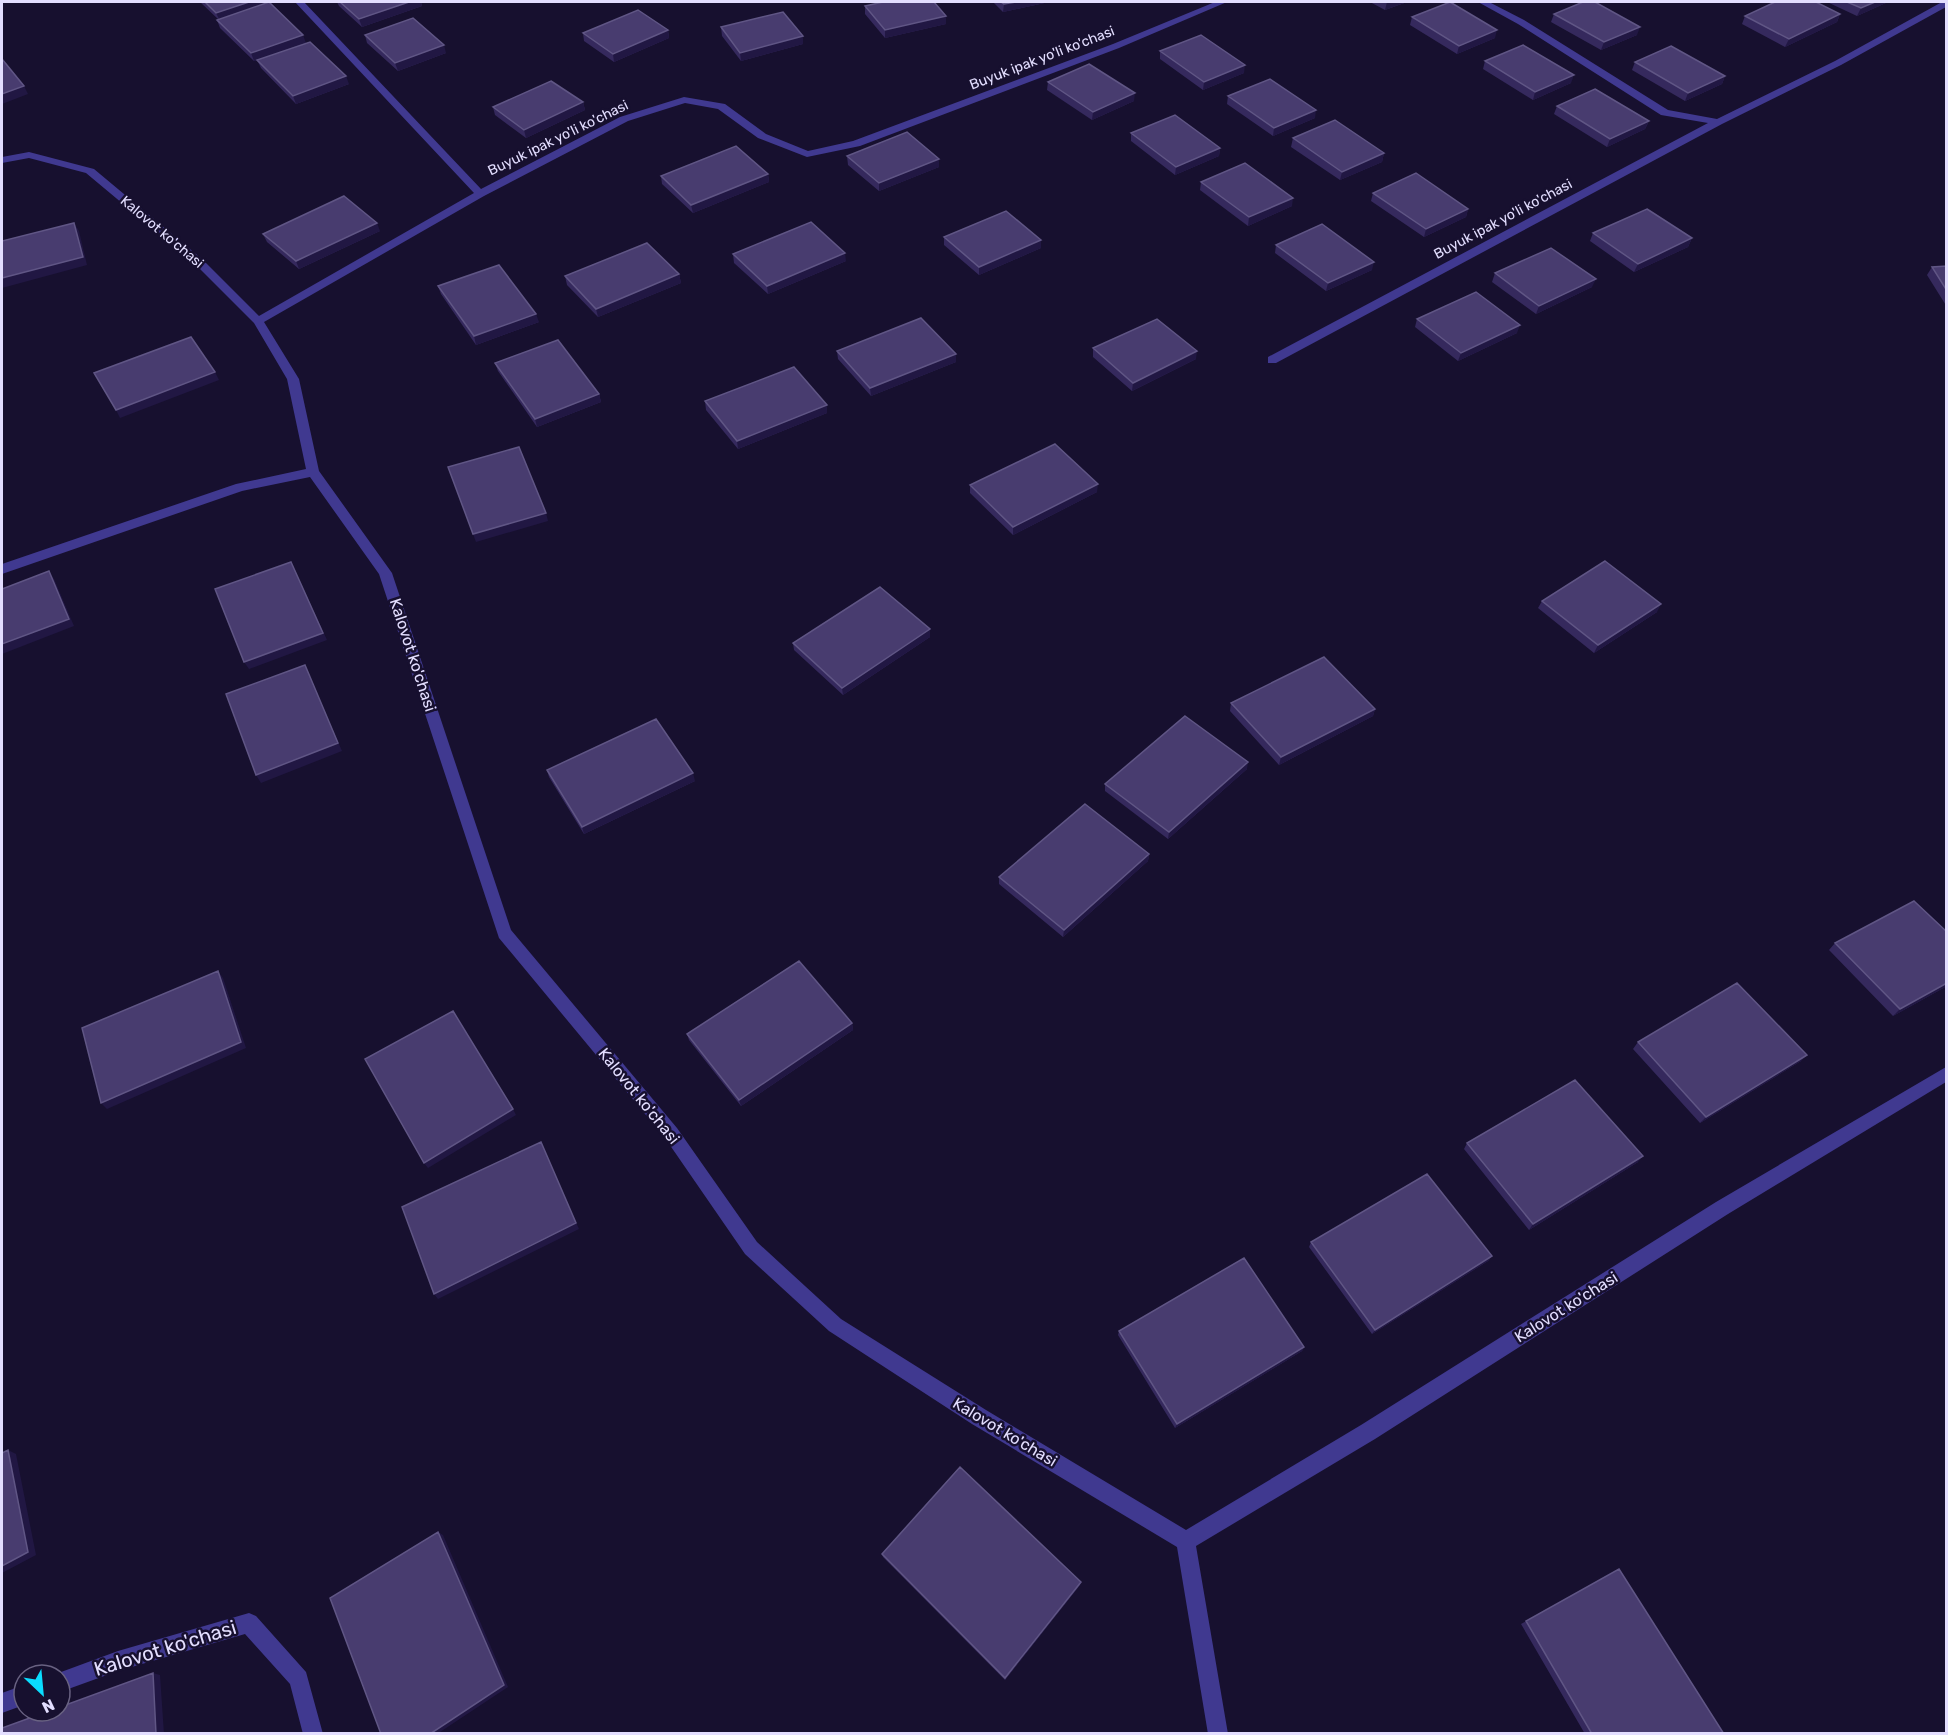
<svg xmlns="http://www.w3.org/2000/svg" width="1948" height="1735" font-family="Rubik,sans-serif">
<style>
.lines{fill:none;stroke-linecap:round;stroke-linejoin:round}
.street{fill:#403990;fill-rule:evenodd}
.wall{fill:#35295d}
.shaded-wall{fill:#211743}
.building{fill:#483c6f;stroke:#605685;stroke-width:1.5}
.labels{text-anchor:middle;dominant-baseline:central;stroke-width:5;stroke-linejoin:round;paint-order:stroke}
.far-street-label{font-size:14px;fill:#e3deff;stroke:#17102f}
.street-label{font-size:16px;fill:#e3deff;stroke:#17102f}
.near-street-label{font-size:20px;fill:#e3deff;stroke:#17102f}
</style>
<rect width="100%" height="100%" fill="#17102f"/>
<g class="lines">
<path class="street" d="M 295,2 L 304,2 L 481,189 L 620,117 L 684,97 L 725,104 L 766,134 L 808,151 L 853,141 L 1113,44 L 1215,2 L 1227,2 L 1119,48 L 860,146 L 807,157 L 758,138 L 718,109 L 685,103 L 628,121 L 484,196 L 264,322 L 299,379 L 319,471 L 392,573 L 511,930 L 677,1128 L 757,1242 L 841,1319 L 986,1410 L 1186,1530 L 1361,1425 L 1716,1202 L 1946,1067 L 1946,1082 L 1728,1214 L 1375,1439 L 1196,1546 L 1228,1734 L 1208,1734 L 1177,1547 L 972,1424 L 829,1331 L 745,1254 L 665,1138 L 499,938 L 379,574 L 310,477 L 242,491 L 2,574 L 2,564 L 236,484 L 306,469 L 287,379 L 254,323 L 195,264 L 86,173 L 29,158 L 2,163 L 2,157 L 29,152 L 94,169 L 203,260 L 259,316 L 474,193 Z
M 1478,2 L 1489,2 L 1524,20 L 1668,110 L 1717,119 L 1835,61 L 1942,2 L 1946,2 L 1946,7 L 1841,65 L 1722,124 L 1276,363 L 1268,363 L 1268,357 L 1708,123 L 1661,115 L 1518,24 Z
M 249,1613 L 256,1616 L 306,1672 L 323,1734 L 303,1734 L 290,1684 L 245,1634 L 118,1671 L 60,1692 L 60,1675 L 53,1675 L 118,1651 Z
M 24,1685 L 24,1705 L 2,1713 L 2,1693 Z"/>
</g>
<path class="wall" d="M 200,2 L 270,2 L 271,3 L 270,3 L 306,43 L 254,61 L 220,28 L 217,20 L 218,19 Z
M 337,2 L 421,2 L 422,6 L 362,27 L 339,6 Z
M 993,2 L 1049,2 L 1003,12 Z
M 1370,2 L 1407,2 L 1385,10 Z
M 1827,2 L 1888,2 L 1857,16 Z
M 865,6 L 946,24 L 885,38 L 865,14 Z
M 1554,14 L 1637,35 L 1601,50 L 1551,22 Z
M 1840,14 L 1837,22 L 1785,47 L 1742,24 L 1745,16 Z
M 1412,17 L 1495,38 L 1457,54 L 1410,25 Z
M 721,27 L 803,36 L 803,44 L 741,61 L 722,36 Z
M 668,30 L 669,38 L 614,62 L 584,41 L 583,33 Z
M 365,35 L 446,53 L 398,71 L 367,43 Z
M 1160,51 L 1244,73 L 1203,90 L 1160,59 Z
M 257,60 L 349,84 L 296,104 L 261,68 Z
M 1485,61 L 1571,83 L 1533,100 L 1483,69 Z
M 1635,62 L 1725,76 L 1722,84 L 1685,101 L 1632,70 Z
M 1048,82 L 1134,101 L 1092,120 L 1047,90 Z
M 1228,96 L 1315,118 L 1273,136 L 1227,104 Z
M 583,102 L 585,110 L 526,138 L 495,115 L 493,107 Z
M 1557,106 L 1649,121 L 1645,129 L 1607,147 L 1554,114 Z
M 1131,133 L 1220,148 L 1219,156 L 1175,175 L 1131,141 Z
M 1293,138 L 1384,153 L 1382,162 L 1340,180 L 1291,147 Z
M 847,156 L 939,159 L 939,167 L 879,191 L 848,165 Z
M 768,174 L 769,182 L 693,213 L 662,184 L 661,176 Z
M 1201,182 L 1292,206 L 1248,226 L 1200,190 Z
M 1373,193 L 1468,209 L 1466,217 L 1424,237 L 1371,201 Z
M 380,231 L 299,269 L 267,242 L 263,234 Z
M 1593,233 L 1692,238 L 1688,247 L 1634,272 L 1590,241 Z
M 944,237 L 1041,240 L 1041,248 L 979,275 L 944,245 Z
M 1276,245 L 1372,270 L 1326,291 L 1275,253 Z
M 733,254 L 846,261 L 768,294 L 734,263 Z
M 1947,266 L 1947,307 L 1927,275 L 1932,267 Z
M 1495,273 L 1592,287 L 1536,314 L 1492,282 Z
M 679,274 L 681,283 L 598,317 L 567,285 L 565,276 Z
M 438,286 L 539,322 L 476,345 L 441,294 Z
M 1417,319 L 1517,333 L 1458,361 L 1415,327 Z
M 1093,348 L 1196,359 L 1132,391 L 1093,357 Z
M 837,351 L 956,362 L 871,396 L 838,359 Z
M 495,363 L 599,394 L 601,402 L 537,427 L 498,371 Z
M 705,401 L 827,405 L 827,413 L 738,449 L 706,410 Z
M 970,485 L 1097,492 L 1013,535 L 970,493 Z
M 1542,601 L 1657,612 L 1594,653 L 1538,608 Z
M 930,629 L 930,637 L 843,695 L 794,650 L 793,643 Z
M 1231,703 L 1375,709 L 1373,716 L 1279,765 L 1230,711 Z
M 1247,769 L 1168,839 L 1105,791 L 1105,784 Z
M 547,770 L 695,781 L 584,834 L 549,777 Z
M 1149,854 L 1148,861 L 1063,937 L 999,884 L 999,877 Z
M 1947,932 L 1947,986 L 1893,1016 L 1829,950 L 1835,943 Z
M 852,1023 L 853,1030 L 741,1106 L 689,1040 L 687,1034 Z
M 1638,1042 L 1801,1061 L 1700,1123 L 1633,1049 Z
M 1467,1143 L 1638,1162 L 1529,1230 L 1464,1149 Z
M 1311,1242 L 1492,1256 L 1488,1261 L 1372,1334 L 1309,1247 Z
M 1119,1331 L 1304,1347 L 1302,1351 L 1175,1428 L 1118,1335 Z
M 882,1554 L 1080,1585 L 1005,1680 L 883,1557 Z
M 1619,1569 L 1724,1734 L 1585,1734 L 1521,1624 Z"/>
<path class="shaded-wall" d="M 249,2 L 270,2 L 271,3 L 220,21 L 216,13 Z
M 409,2 L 421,2 L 422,6 L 362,27 L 359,19 Z
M 1016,2 L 1049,2 L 1003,12 L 1004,4 Z
M 1387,2 L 1407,2 L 1385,10 Z
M 1875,2 L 1888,2 L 1857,16 L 1861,8 Z
M 1840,14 L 1837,22 L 1785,47 L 1789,39 Z
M 946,16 L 946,24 L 885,38 L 885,30 Z
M 1640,27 L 1637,35 L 1601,50 L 1604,42 Z
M 668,30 L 669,38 L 614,62 L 613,54 Z
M 1497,30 L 1495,38 L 1457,54 L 1459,46 Z
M 303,35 L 306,43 L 254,61 L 251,53 Z
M 803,36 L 803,44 L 741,61 L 740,53 Z
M 444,45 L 446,53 L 398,71 L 395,63 Z
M 1245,65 L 1244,73 L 1203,90 L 1204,82 Z
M 1574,75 L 1571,83 L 1533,100 L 1535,92 Z
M 346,76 L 349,84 L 296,104 L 293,96 Z
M 1725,76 L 1722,84 L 1685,101 L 1688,93 Z
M 24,86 L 28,94 L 2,104 L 2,94 Z
M 1135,93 L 1134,101 L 1092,120 L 1093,112 Z
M 583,102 L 585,110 L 526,138 L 524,130 Z
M 1316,110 L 1315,118 L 1273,136 L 1274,128 Z
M 1649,121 L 1645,129 L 1607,147 L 1610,139 Z
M 1220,148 L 1219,156 L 1175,175 L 1176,167 Z
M 1384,153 L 1382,162 L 1340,180 L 1342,172 Z
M 939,159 L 939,167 L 879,191 L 879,183 Z
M 768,174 L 769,182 L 693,213 L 691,205 Z
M 1293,198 L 1292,206 L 1248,226 L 1249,217 Z
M 1468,209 L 1466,217 L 1424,237 L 1426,229 Z
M 74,223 L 79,231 L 87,265 L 2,288 L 2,278 Z
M 377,223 L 380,231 L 299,269 L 296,261 Z
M 1692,238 L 1688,247 L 1634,272 L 1638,264 Z
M 1041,240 L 1041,248 L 979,275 L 979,267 Z
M 845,253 L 846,261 L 768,294 L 767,286 Z
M 1374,262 L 1372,270 L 1326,291 L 1328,283 Z
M 679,274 L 681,283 L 598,317 L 596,309 Z
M 1596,279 L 1592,287 L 1536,314 L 1539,306 Z
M 536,314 L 539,322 L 476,345 L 474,336 Z
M 1520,325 L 1517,333 L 1458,361 L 1461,353 Z
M 1197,351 L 1196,359 L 1132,391 L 1133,383 Z
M 956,354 L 956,362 L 871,396 L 870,388 Z
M 215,372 L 219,380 L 120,418 L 116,410 Z
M 599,394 L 601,402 L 537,427 L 535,419 Z
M 827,405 L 827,413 L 738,449 L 737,441 Z
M 1098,484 L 1097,492 L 1013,535 L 1013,527 Z
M 546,513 L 548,521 L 476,542 L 473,534 Z
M 295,570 L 327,640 L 249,669 L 244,662 Z
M 49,571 L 54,579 L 74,626 L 2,654 L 2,644 Z
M 1661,604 L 1657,612 L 1594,653 L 1598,645 Z
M 930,629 L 930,637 L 843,695 L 842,688 Z
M 305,665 L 342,751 L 261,783 L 256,775 Z
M 1375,709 L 1373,716 L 1279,765 L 1281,757 Z
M 1248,762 L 1247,769 L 1168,839 L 1169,832 Z
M 693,773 L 695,781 L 584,834 L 582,827 Z
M 1149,854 L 1148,861 L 1063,937 L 1064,930 Z
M 218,971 L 223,978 L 246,1048 L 107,1109 L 101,1103 Z
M 1947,983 L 1947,986 L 1893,1016 L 1900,1009 Z
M 852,1023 L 853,1030 L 741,1106 L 739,1100 Z
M 1807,1055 L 1801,1061 L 1700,1123 L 1706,1117 Z
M 513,1109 L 516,1115 L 428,1168 L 424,1163 Z
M 541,1142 L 579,1229 L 438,1299 L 434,1294 Z
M 1643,1156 L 1638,1162 L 1529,1230 L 1533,1224 Z
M 1492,1256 L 1488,1261 L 1372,1334 L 1375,1330 Z
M 1304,1347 L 1302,1351 L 1175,1428 L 1177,1424 Z
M 8,1450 L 16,1454 L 36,1555 L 2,1573 Z
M 438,1532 L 443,1535 L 508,1687 L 437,1734 L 430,1734 Z
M 1081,1582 L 1080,1585 L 1005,1680 L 1005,1678 Z
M 153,1673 L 160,1675 L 164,1734 L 156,1734 Z"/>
<path class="building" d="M 205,2 L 249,2 L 216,13 Z
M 269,2 L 303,35 L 251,53 L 217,20 Z
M 340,2 L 409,2 L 359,19 Z
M 883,2 L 934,2 L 946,16 L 885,30 L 865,6 Z
M 1001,2 L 1016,2 L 1004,4 Z
M 1450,2 L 1497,30 L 1459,46 L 1412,17 Z
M 1583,2 L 1595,2 L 1640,27 L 1604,42 L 1554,14 Z
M 1775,2 L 1816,2 L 1840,14 L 1789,39 L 1745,16 Z
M 1847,2 L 1875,2 L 1861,8 Z
M 638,10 L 668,30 L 613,54 L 583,33 Z
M 783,12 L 803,36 L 740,53 L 721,27 Z
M 413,18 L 444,45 L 395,63 L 365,35 Z
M 1201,35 L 1245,65 L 1204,82 L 1160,51 Z
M 310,42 L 346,76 L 293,96 L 257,60 Z
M 1523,45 L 1574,75 L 1535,92 L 1485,61 Z
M 1671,46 L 1725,76 L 1688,93 L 1635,62 Z
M 2,59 L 24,86 L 2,94 Z
M 1089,64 L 1135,93 L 1093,112 L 1048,82 Z
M 1270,79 L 1316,110 L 1274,128 L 1228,96 Z
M 551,81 L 583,102 L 524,130 L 493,107 Z
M 1595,89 L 1649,121 L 1610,139 L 1557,106 Z
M 1175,115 L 1220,148 L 1176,167 L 1131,133 Z
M 1335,120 L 1384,153 L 1342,172 L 1293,138 Z
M 907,132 L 939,159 L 879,183 L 847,156 Z
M 736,146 L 768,174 L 691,205 L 661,176 Z
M 1245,163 L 1293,198 L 1249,217 L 1201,182 Z
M 1416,173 L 1468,209 L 1426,229 L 1373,193 Z
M 344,196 L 377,223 L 296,261 L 263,234 Z
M 1647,209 L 1692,238 L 1638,264 L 1593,233 Z
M 1006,211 L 1041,240 L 979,267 L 944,237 Z
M 811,222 L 845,253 L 767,286 L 733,254 Z
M 74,223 L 83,257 L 2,278 L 2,241 Z
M 1322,224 L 1374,262 L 1328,283 L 1276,245 Z
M 647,243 L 679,274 L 596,309 L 565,276 Z
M 1551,248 L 1596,279 L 1539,306 L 1495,273 Z
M 499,265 L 536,314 L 474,336 L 438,286 Z
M 1947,266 L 1947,291 L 1932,267 Z
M 1476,292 L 1520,325 L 1461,353 L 1417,319 Z
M 921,318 L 956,354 L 870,388 L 837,351 Z
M 1157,319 L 1197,351 L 1133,383 L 1093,348 Z
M 191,337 L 215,372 L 116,410 L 94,373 Z
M 558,340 L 599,394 L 535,419 L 495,363 Z
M 794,367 L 827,405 L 737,441 L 705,401 Z
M 1055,444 L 1098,484 L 1013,527 L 970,485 Z
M 519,447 L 546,513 L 473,534 L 448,467 Z
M 1605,561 L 1661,604 L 1598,645 L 1542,601 Z
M 291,562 L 323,633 L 244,662 L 215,589 Z
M 49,571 L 69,619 L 2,644 L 2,589 Z
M 880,587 L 930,629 L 842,688 L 793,643 Z
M 1324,657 L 1375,709 L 1281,757 L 1231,703 Z
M 305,665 L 338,743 L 256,775 L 226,694 Z
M 1185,716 L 1248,762 L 1169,832 L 1105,784 Z
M 656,719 L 693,773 L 582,827 L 547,770 Z
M 1085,804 L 1149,854 L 1064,930 L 999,877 Z
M 1914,901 L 1947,932 L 1947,983 L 1900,1009 L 1835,943 Z
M 799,961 L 852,1023 L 739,1100 L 687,1034 Z
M 218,971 L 241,1042 L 101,1103 L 82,1028 Z
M 1737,983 L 1807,1055 L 1706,1117 L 1638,1042 Z
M 453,1011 L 513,1109 L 424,1163 L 365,1059 Z
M 1575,1080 L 1643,1156 L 1533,1224 L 1467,1143 Z
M 541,1142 L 576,1223 L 434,1294 L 402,1207 Z
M 1427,1174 L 1492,1256 L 1375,1330 L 1311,1242 Z
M 1244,1258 L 1304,1347 L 1177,1424 L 1119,1331 Z
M 8,1450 L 28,1552 L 2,1566 L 2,1453 Z
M 960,1467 L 1081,1582 L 1005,1678 L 882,1554 Z
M 438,1532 L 504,1685 L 430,1734 L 381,1734 L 330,1598 Z
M 1619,1569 L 1724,1734 L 1592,1734 L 1526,1621 Z
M 153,1673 L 156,1734 L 2,1734 L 2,1728 L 49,1711 L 60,1711 L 60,1707 Z"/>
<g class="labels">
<g class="far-street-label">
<text transform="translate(1042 58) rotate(-21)">Buyuk ipak yo'li ko'chasi</text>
<text transform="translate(558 138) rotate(-26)">Buyuk ipak yo'li ko'chasi</text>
<text transform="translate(1503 219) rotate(-28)">Buyuk ipak yo'li ko'chasi</text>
<text transform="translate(162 232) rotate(40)">Kalovot ko'chasi</text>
</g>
<g class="street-label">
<text transform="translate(413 655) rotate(72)">Kalovot ko'chasi</text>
<text transform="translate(639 1096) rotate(51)">Kalovot ko'chasi</text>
<text transform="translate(1566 1307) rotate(-32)">Kalovot ko'chasi</text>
<text transform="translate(1005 1432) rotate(31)">Kalovot ko'chasi</text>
</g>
<g class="near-street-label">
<text transform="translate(165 1648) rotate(-17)">Kalovot ko'chasi</text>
</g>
</g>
<rect width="1948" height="1735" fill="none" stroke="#e3deff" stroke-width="6"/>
<g transform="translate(42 1693) rotate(154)"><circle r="28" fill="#17102f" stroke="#696282" stroke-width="1.5"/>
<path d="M0-4.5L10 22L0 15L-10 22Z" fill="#0addff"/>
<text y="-9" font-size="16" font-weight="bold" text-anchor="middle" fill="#e3deff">N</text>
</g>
</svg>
